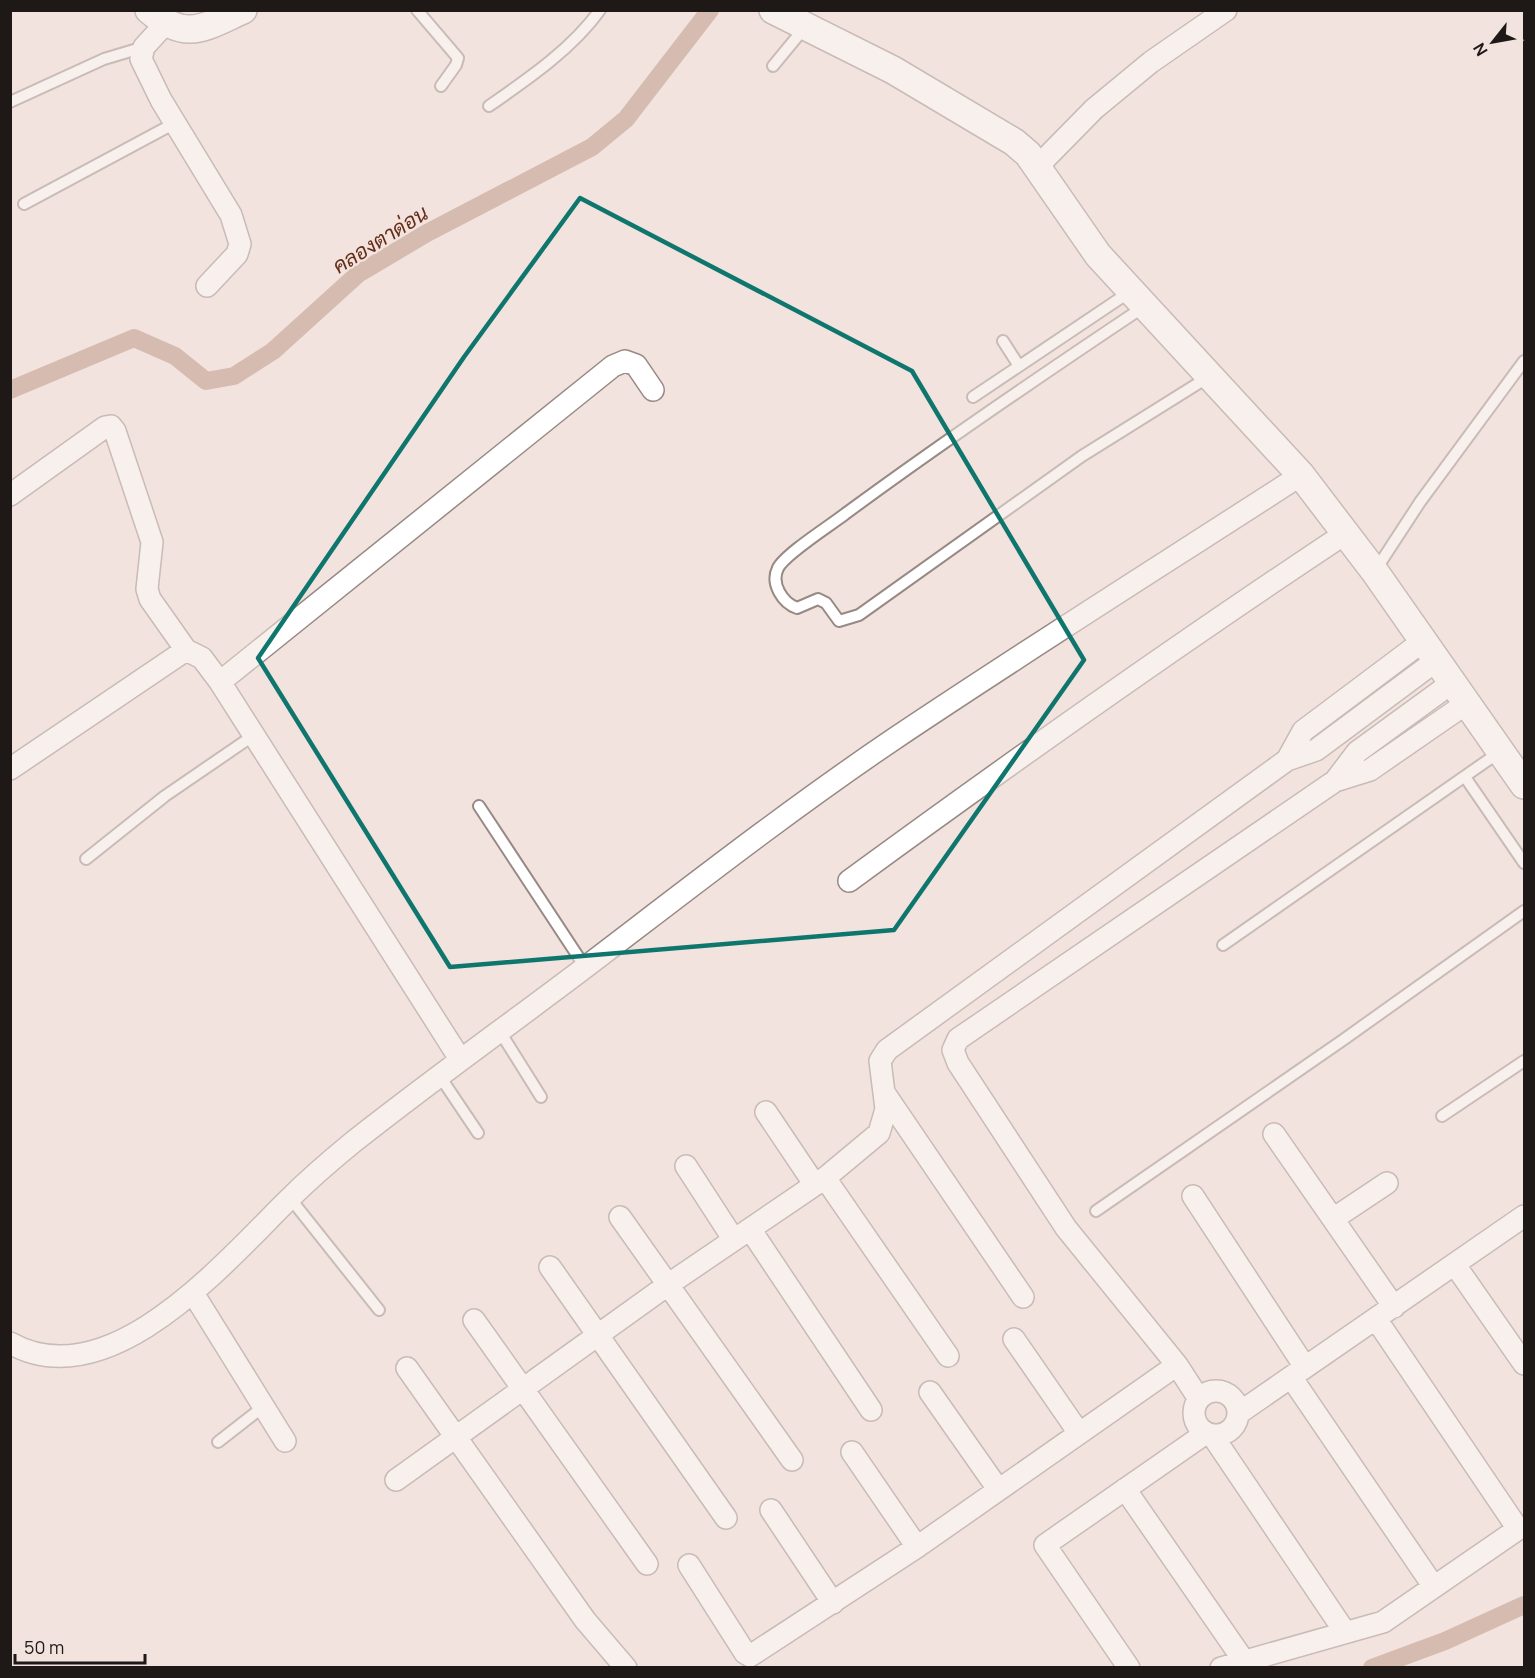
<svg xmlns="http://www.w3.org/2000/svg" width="1535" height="1678" font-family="Manrope,Sarabun,sans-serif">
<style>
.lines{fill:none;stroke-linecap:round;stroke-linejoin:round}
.canal{stroke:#b48979;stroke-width:18}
.service-casing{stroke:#978984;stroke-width:14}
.minor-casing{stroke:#978984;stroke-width:24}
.tertiary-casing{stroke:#978984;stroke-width:30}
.service{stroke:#fff;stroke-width:10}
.minor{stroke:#fff;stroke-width:21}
.tertiary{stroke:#fff;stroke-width:27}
.marked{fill:none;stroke:#0f766e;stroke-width:4.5;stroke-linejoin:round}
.labels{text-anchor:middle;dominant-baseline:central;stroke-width:4.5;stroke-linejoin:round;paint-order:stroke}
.water-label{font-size:21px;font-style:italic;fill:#652d17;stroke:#f2e3de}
</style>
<rect width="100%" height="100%" fill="#f2e3de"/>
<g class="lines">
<path class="canal" d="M 10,390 L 134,338 L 175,356 L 206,381 L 234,376 L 273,351 L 358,274 L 427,233 L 592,147 L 626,119 L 710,10
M 1372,1668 L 1445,1641 L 1524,1605"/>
<g class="service-casing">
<path id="service" d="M 417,10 L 458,58 L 456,65 L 441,86
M 773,66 L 806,26
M 10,102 L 104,59 L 144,47
M 489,106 C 528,79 572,49 600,10
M 24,204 L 175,123
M 1145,306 C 1043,374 943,442 845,514 C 831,525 785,554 778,568 C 770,584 783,603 797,608 L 818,599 L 826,603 L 839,621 L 859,615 L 1082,456 L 1210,376
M 1003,341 L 1019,366
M 973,397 L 1131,291
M 1375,571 L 1420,502 L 1524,361
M 1465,777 L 1524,863
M 479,806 L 585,967
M 86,859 L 165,796 L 254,735
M 1223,945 L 1501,751
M 499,1030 L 541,1097
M 439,1075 L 478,1133
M 1442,1116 L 1524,1061
M 290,1198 L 379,1310
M 1096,1211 L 1343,1040 L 1524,911
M 218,1442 L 263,1407"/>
</g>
<g class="minor-casing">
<path id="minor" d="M 165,24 L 144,47 L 141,59 L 161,100 L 231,215 L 240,244 L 237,254 L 207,286
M 1038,166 L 1094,109 L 1151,62 L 1226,10
M 10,495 L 105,427 L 111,426 L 115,431 L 152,542 L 147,589 L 150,599 L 186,650 L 202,658 L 220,682 L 460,1059
M 1423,641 L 1303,731 L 1287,760 L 1316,750 L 1437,660
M 220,682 L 613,366 L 625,361 L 636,365 L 653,390
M 1453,682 L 1357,752 L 1335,781 L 1370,770 L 1467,703
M 10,769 L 186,650
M 849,881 C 1013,761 1177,645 1346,533
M 885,1094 L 1023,1297
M 766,1112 L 815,1185
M 1274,1134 L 1394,1307
M 686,1166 L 734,1240
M 825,1178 L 948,1356
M 1193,1196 L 1305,1367
M 620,1217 L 792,1460
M 1333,1219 L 1387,1183
M 750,1229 L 871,1410
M 1455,1265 L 1524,1364
M 550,1267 L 726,1518
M 193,1293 L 285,1441
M 474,1320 L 647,1564
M 1014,1339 L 1079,1433
M 10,1343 C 109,1399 224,1263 287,1201 C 307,1181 330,1161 352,1143 C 429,1082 509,1025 587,966 C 688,889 789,810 894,739 C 1028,649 1165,563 1301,475
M 407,1368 L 585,1620 L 626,1668
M 1291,1377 L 1434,1587
M1194 1413a22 22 0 1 1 44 0a22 22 0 1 1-44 0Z
M 930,1392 L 998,1489
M 1199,1399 L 1177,1365 L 1066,1228 L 958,1063 L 953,1050 L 958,1039 L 1335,781
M 1239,1413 L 1524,1216
M 1212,1435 L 1345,1632
M 852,1452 L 917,1547
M 396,1480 L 669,1284 L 825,1178 L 879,1133 L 886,1109 L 880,1061 L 887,1050 L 1287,760
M 1125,1489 L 1244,1661
M 771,1510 L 833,1603
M 689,1565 L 745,1653 L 750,1656 L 917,1547 L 1177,1365
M 1129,1668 L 1045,1545 L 1206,1433
M 1221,1668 L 1383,1622 L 1518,1529 L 1376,1319"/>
</g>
<g class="tertiary-casing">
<path id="tertiary" d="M 149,10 C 186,42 203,28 243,10
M 773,10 L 893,70 L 1014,142 L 1028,154 L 1098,255 L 1301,475 L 1375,572 L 1524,785"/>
</g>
<use href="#service" class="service"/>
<use href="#minor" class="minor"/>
<use href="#tertiary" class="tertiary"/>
</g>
<path d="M0 0H1535V1678H0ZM 580,198 L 912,371 L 1084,660 L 894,930 L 450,967 L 258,658 L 464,357 Z" fill="#f2e3de" fill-opacity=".55" fill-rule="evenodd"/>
<path class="marked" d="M 580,198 L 912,371 L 1084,660 L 894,930 L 450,967 L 258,658 L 464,357 Z"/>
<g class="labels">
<g class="water-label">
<text transform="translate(380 239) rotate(-32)">คลองตาด่อน</text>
</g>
</g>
<rect width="1535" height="1678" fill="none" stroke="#1e1917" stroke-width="24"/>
<g transform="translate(1493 42) rotate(239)" stroke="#f2e3de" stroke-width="4.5" paint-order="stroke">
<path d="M0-4.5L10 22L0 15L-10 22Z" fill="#1e1917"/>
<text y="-9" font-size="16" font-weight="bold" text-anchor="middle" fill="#1e1917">N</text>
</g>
<path d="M15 1654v9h130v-9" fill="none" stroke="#1e1917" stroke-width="3"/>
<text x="24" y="1654" font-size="18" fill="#1e1917" stroke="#f2e3de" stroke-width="4.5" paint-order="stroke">50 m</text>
</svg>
